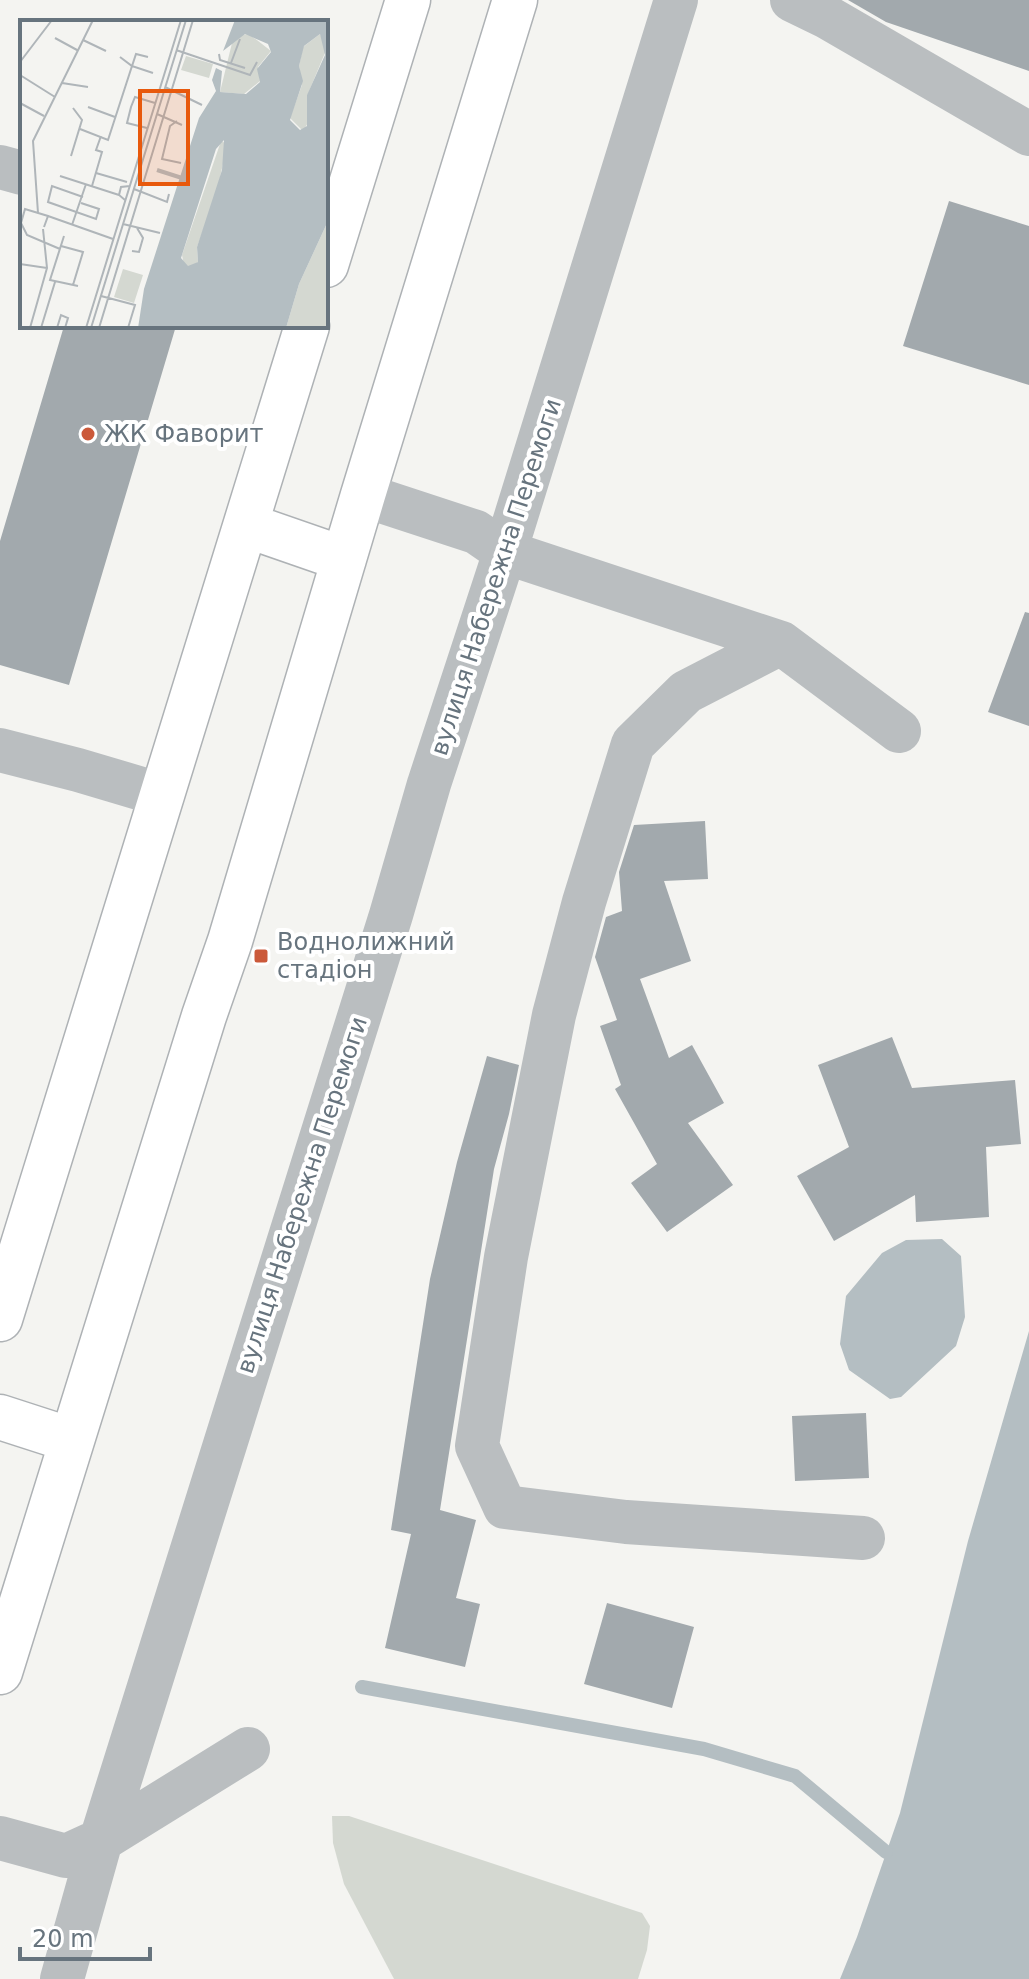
<svg xmlns="http://www.w3.org/2000/svg" width="1029" height="1979" font-family="'DejaVu Sans',sans-serif">
<style>
.green{fill:#d4d8d1}
.water{fill:#b4bec2}
.lines{fill:none;stroke-linecap:round;stroke-linejoin:round}
.stream{stroke:#b4bec2;stroke-width:14}
.building{fill:#a2a9ad}
.major-casing{stroke:#aeb2b5;stroke-width:47}
.minor{stroke:#babec0;stroke-width:44}
.major{stroke:#fff;stroke-width:44}
.poi-dot{fill:#cb593a;stroke:#fff;stroke-width:3}
.labels{text-anchor:middle;dominant-baseline:central;stroke-width:8;stroke-linejoin:round;paint-order:stroke}
.poi-label{font-size:24px;fill:#67747e;stroke:#fff;text-anchor:start}
.street-label{font-size:24px;fill:#67747e;stroke:#fff}
.inset-river{fill:none;stroke:#b4bec2;stroke-width:4}
.inset-road{fill:none;stroke:#afb5b9;stroke-width:2}
.view{fill:#e8590c;fill-opacity:0.15;stroke:#e8590c;stroke-width:4}
.inset-edge{fill:none;stroke:#67747e;stroke-width:4}
</style>
<rect width="100%" height="100%" fill="#f4f4f1"/>
<path class="green" d="M 332,1816 L 349,1816 L 642,1913 L 650,1926 L 647,1950 L 638,1979 L 394,1979 L 344,1884 L 333,1843 Z"/>
<path class="water" d="M 942,1239 L 961,1256 L 965,1317 L 956,1346 L 901,1397 L 890,1399 L 849,1370 L 840,1344 L 846,1296 L 882,1253 L 906,1240 Z
M 1029,1331 L 1029,1979 L 840,1979 L 857,1937 L 900,1813 L 968,1541 Z"/>
<g class="lines">
<path class="stream" d="M 362,1687 L 704,1749 L 795,1776 L 886,1852"/>
</g>
<path class="building" d="M 848,0 L 1029,0 L 1029,71 L 886,22 Z
M 949,201 L 1029,226 L 1029,385 L 903,346 Z
M 64,326 L 176,326 L 69,685 L 0,665 L 0,541 Z
M 1025,612 L 1029,613 L 1029,726 L 988,712 Z
M 705,821 L 708,879 L 664,881 L 691,961 L 640,979 L 669,1058 L 692,1045 L 724,1103 L 688,1123 L 733,1185 L 667,1232 L 631,1183 L 657,1164 L 615,1089 L 621,1085 L 600,1026 L 617,1020 L 595,957 L 606,917 L 622,911 L 619,872 L 634,825 Z
M 892,1037 L 912,1088 L 1015,1080 L 1021,1144 L 986,1147 L 989,1217 L 916,1222 L 915,1195 L 834,1241 L 797,1176 L 849,1147 L 818,1065 Z
M 487,1056 L 519,1065 L 509,1114 L 494,1169 L 440,1510 L 476,1520 L 456,1598 L 480,1604 L 465,1667 L 385,1648 L 411,1534 L 391,1530 L 430,1279 L 457,1162 Z
M 866,1413 L 869,1478 L 795,1481 L 792,1416 Z
M 607,1603 L 694,1627 L 672,1708 L 584,1684 Z"/>
<g class="lines">
<g class="major-casing">
<path id="major" d="M 326,265 L 408,0
M 246,525 L 344,559
M 0,1319 L 307,326
M 0,1417 L 71,1440
M 0,1672 L 204,1016 L 230,941 L 363,495 L 515,0"/>
</g>
<path class="minor" d="M 792,0 L 827,17 L 1029,134
M 0,167 L 22,173
M 363,495 L 476,532 L 505,552 L 781,643 L 899,731
M 781,643 L 686,692 L 633,744 L 584,902 L 554,1015 L 506,1257 L 477,1446 L 505,1507 L 626,1522 L 863,1538
M 0,750 L 78,770 L 162,795
M 0,1838 L 66,1856 L 101,1840 L 248,1749
M 62,1979 L 101,1840 L 391,915 L 429,784 L 505,552 L 676,0"/>
<use href="#major" class="major"/>
</g>
<g class="poi-dot">
<circle cx="88" cy="434" r="8"/>
<rect x="253" y="948" width="16" height="16" rx="4"/>
</g>
<g class="labels">
<g class="poi-label">
<text x="104" y="434">ЖК Фаворит</text>
<text x="277" y="942">Воднолижний<tspan x="277" dy="28">стадіон</tspan></text>
</g>
<g class="street-label">
<text transform="translate(496 577) rotate(-72)">вулиця Набережна Перемоги</text>
<text transform="translate(302 1195) rotate(-72)">вулиця Набережна Перемоги</text>
</g>
</g>
<g transform="translate(20 20)">
<rect width="308" height="308" fill="#f4f4f1"/>
<path d="M 229,14 L 251,31 L 238,47 L 240,61 L 224,74 L 200,72 L 212,23 L 219,15 ZM 300,14 L 307,28 L 287,76 L 288,103 L 283,111 L 270,98 L 282,65 L 279,46 L 283,27 ZM 166,36 L 193,44 L 189,58 L 161,50 ZM 201,121 L 207,124 L 197,172 L 177,227 L 178,242 L 171,247 L 164,245 L 162,235 ZM 308,201 L 306,308 L 266,308 L 279,264 ZM 103,249 L 123,255 L 114,283 L 94,277 Z" fill="#d4d8d1"/>
<path d="M 215,0 L 308,2 L 308,201 L 279,264 L 266,308 L 118,308 L 124,269 L 179,98 L 196,71 L 192,60 L 196,48 L 202,51 L 200,72 L 226,74 L 240,62 L 237,49 L 251,32 L 248,24 L 225,14 L 203,31 ZM 300,14 L 305,35 L 287,75 L 287,106 L 280,110 L 270,100 L 283,61 L 279,46 L 284,26 ZM 204,120 L 202,150 L 177,227 L 178,242 L 168,246 L 161,238 L 196,129 Z" fill="#b4bec2" fill-rule="evenodd"/>
<path class="inset-river" d="M 137,150 L 162,158"/>
<path class="inset-road" d="M 35,18 L 57,30M 63,20 L 86,31M 156,30 L 230,55 L 237,42M 199,34 L 200,40 L 225,48M 100,37 L 112,46 L 116,34 L 128,37M 0,42 L 32,0M 211,43 L 220,19M 0,55 L 35,77M 42,63 L 68,67M 145,67 L 182,85M 0,83 L 24,96M 68,87 L 95,97M 137,94 L 162,105M 157,101 L 150,106 L 142,139 L 161,143M 127,108 L 107,103 L 111,87 L 115,77 L 135,83M 60,109 L 88,120 L 112,46 L 133,53M 51,136 L 62,100 L 53,88M 76,153 L 107,162M 40,156 L 99,175M 72,166 L 82,132 L 76,130 L 81,116M 114,169 L 147,182 L 149,174M 105,180 L 99,175 L 101,167 L 110,166M 61,183 L 79,189 L 76,199 L 28,182 L 32,166 L 63,177M 18,193 L 13,121 L 73,0M 28,196 L 93,219M 103,204 L 140,213M 52,205 L 66,164M 24,207 L 28,196 L 5,189 L 1,203 L 7,215 L 40,229M 44,216 L 30,260 L 58,266M 41,226 L 63,232 L 53,265M 112,231 L 119,232 L 123,218 L 117,208M 0,244 L 27,248M 81,276 L 115,285 L 108,308M 10,308 L 27,248 L 23,209M 21,308 L 35,262M 37,308 L 41,295 L 48,298 L 45,308M 66,308 L 161,0M 71,308 L 166,0M 79,308 L 173,0"/>
<path class="view" d="M 120,71 L 168,71 L 168,164 L 120,164 Z"/>
<rect width="308" height="308" class="inset-edge"/>
</g>
<path d="M20 1947v12h130v-12" fill="none" stroke="#67747e" stroke-width="4"/>
<text x="32" y="1947" font-size="24" fill="#67747e" stroke="#ffffff" stroke-width="6" paint-order="stroke">20 m</text>
</svg>
